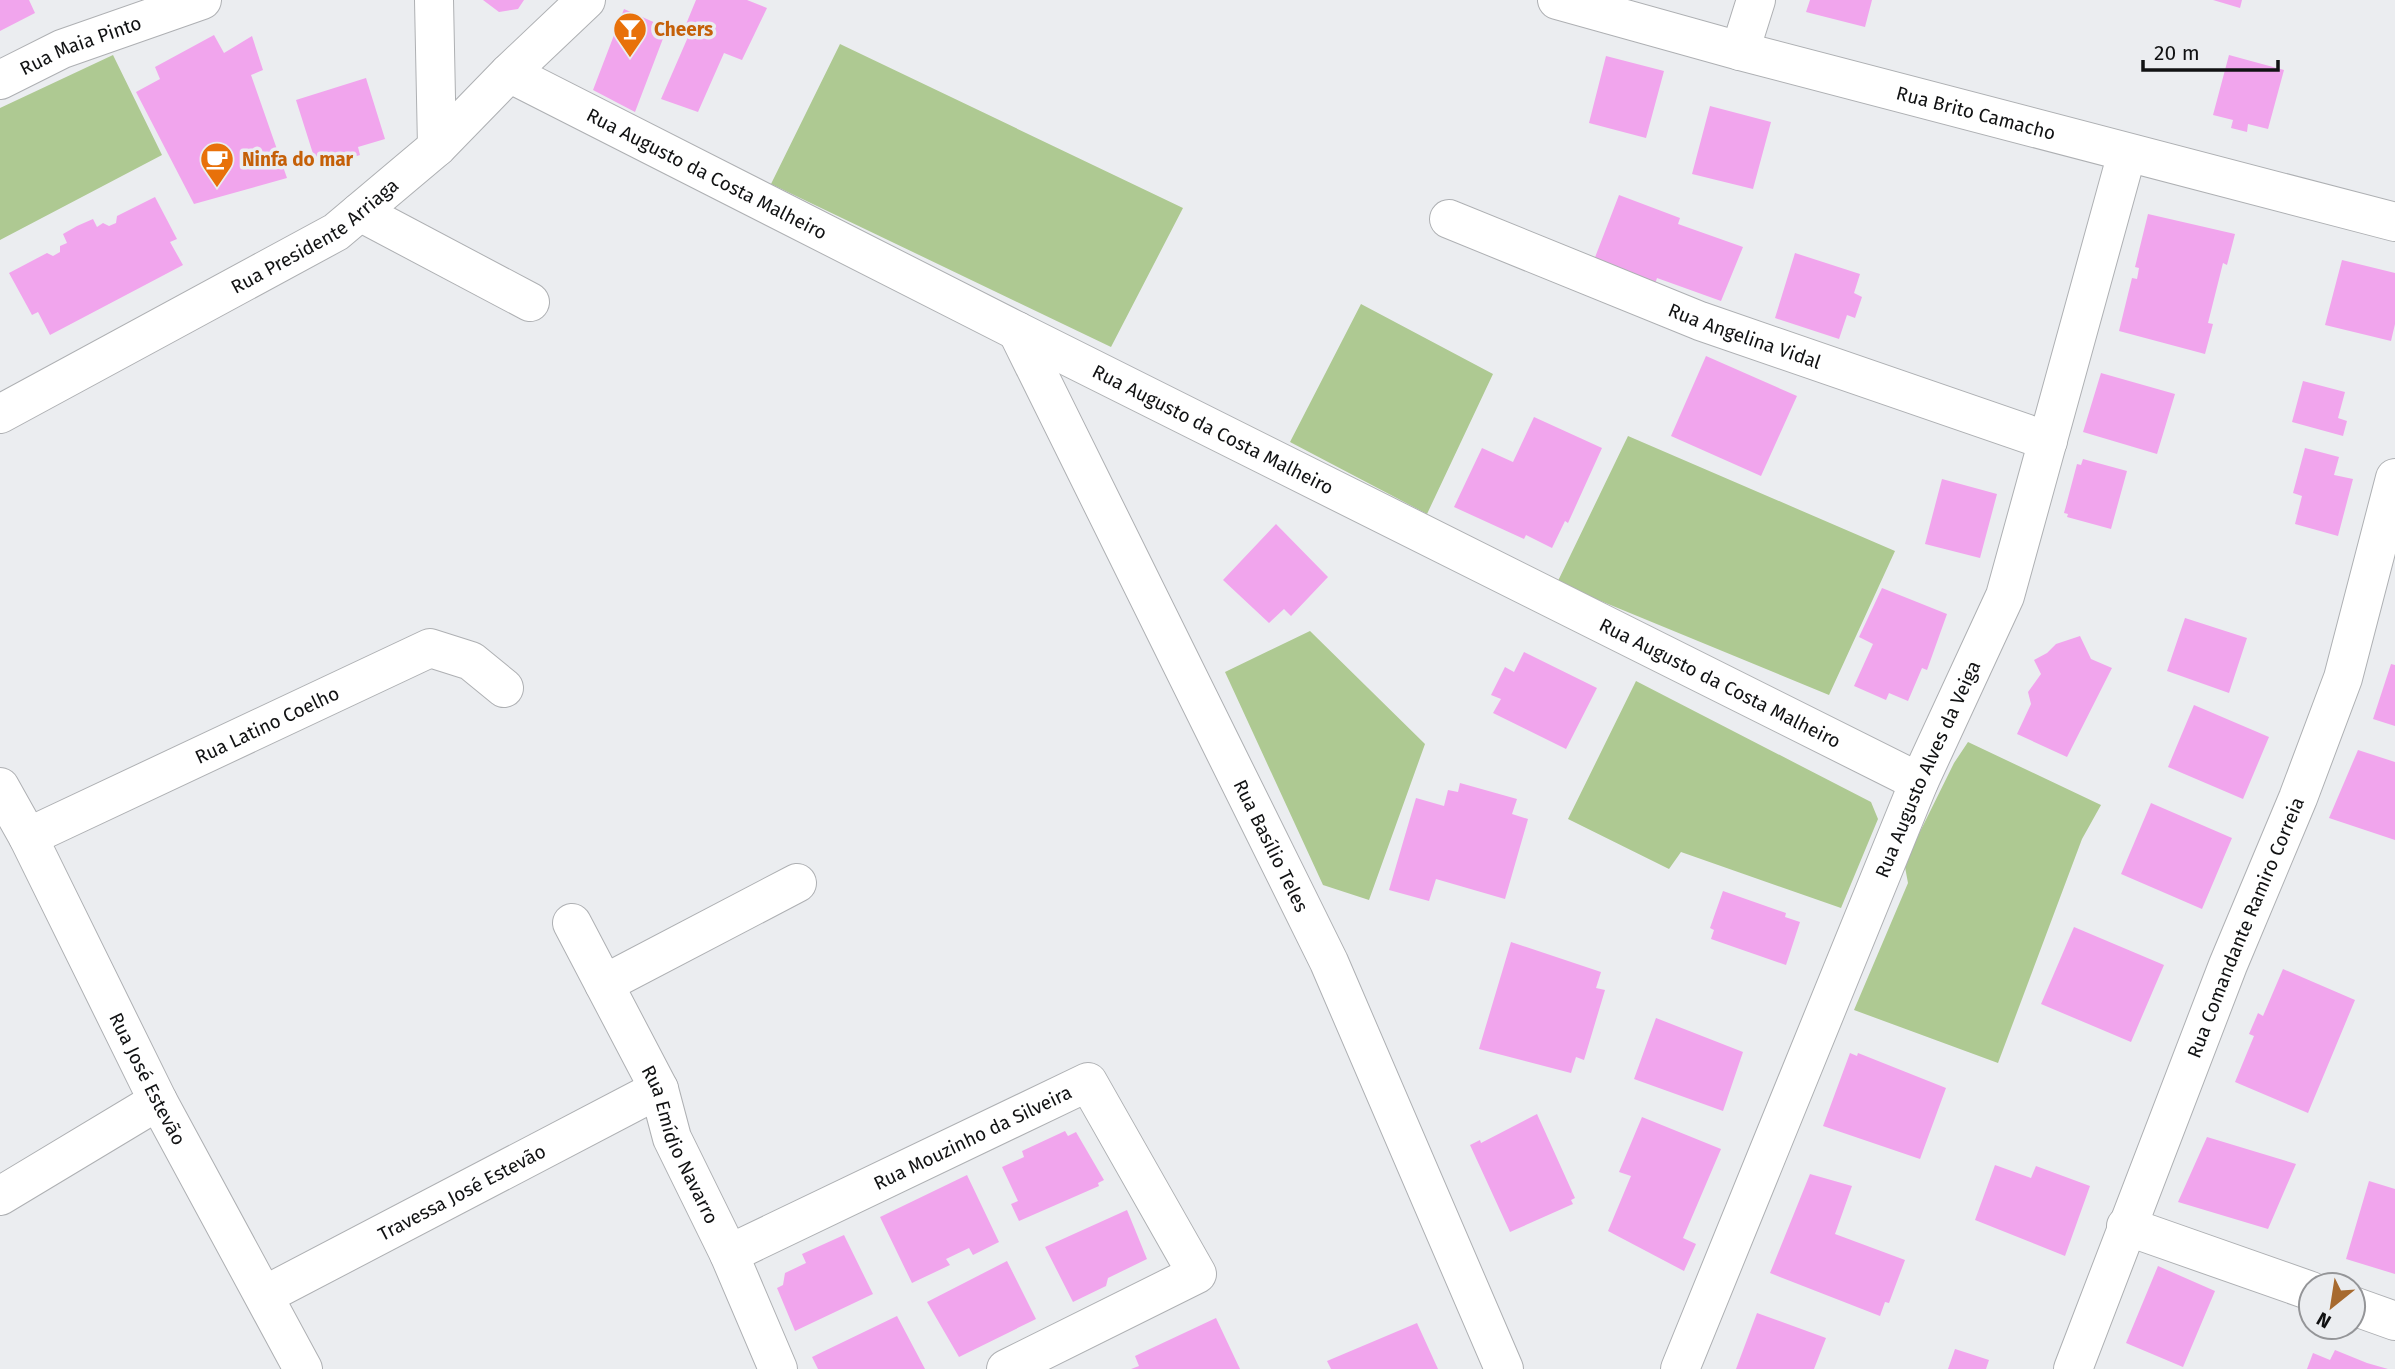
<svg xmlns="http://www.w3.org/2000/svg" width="2395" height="1369" font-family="'Fira Sans',sans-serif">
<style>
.green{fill:#aec992}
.building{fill:#f1a5ed}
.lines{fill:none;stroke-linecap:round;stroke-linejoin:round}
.minor-casing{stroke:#aeb0b3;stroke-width:40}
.tertiary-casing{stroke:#aeb0b3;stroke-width:40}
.minor{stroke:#fff;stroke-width:38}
.tertiary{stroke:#fff;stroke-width:38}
.labels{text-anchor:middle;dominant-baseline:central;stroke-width:7;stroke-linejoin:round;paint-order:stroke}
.food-label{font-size:19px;font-weight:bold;fill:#c56008;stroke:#ebedf0;text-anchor:start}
.street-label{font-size:19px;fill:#111213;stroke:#ebedf0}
</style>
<rect width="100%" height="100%" fill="#ebedf0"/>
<path class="green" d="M 840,44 L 1183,208 L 1111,347 L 771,184 Z
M 113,55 L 162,155 L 0,240 L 0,108 Z
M 1361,304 L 1493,374 L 1427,514 L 1290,442 Z
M 1628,436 L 1895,551 L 1829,695 L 1557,583 Z
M 1310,631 L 1425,744 L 1369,900 L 1323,885 L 1225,672 Z
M 1636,681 L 1871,802 L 1878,819 L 1841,908 L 1681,852 L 1669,869 L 1568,819 Z
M 1968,742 L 2101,805 L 2082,839 L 1998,1063 L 1854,1010 L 1908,883 L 1905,867 L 1907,858 L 1954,763 Z"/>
<path class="building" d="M 0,0 L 29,0 L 35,13 L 0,31 Z
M 483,0 L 524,0 L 518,9 L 499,12 Z
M 696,0 L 747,0 L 767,8 L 742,60 L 724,53 L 698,112 L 661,99 L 688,37 L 682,34 Z
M 1810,0 L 1872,0 L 1865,27 L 1806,12 Z
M 2213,0 L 2242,0 L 2240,8 Z
M 624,9 L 667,28 L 635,112 L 593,90 Z
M 214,35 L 224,53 L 252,36 L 263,70 L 251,75 L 287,178 L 194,204 L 136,92 L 160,79 L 155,67 Z
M 2229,55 L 2284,70 L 2268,129 L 2248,124 L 2247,132 L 2231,128 L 2233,120 L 2213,115 Z
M 1606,56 L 1664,71 L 1646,138 L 1589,123 Z
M 366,78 L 385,139 L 358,147 L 360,155 L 320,167 L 318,159 L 315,160 L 296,100 Z
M 1710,106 L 1771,122 L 1753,189 L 1692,174 Z
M 1619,195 L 1680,218 L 1678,224 L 1743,247 L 1721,301 L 1657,278 L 1655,284 L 1594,260 Z
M 155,197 L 177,239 L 170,242 L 183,265 L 50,335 L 38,312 L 32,315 L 9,273 L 47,253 L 53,256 L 60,252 L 60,246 L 67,243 L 63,234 L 77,226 L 93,219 L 97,227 L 103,223 L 109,226 L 116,223 L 117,216 Z
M 2148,214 L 2235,234 L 2227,265 L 2223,263 L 2208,323 L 2213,324 L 2205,354 L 2119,331 L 2132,278 L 2137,279 L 2138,274 L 2139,268 L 2135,267 Z
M 1795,253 L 1860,274 L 1854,293 L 1862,297 L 1855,318 L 1847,315 L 1839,339 L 1775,318 Z
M 2342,260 L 2395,273 L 2395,324 L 2391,341 L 2325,325 Z
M 1706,356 L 1797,396 L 1761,476 L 1671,436 Z
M 2101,373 L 2175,394 L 2157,454 L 2083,432 Z
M 2303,381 L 2345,392 L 2338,418 L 2347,421 L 2343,436 L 2292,422 Z
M 1534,417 L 1602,448 L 1568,523 L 1565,521 L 1552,548 L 1526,535 L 1524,539 L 1454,507 L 1482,448 L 1513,462 Z
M 2305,448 L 2339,457 L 2334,475 L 2353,479 L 2338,536 L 2295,524 L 2302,496 L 2293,493 Z
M 2083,459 L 2127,471 L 2111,529 L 2067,517 L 2068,514 L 2064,513 L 2077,464 L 2081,465 Z
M 1942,479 L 1997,494 L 1980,558 L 1925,544 Z
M 1276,524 L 1328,577 L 1291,616 L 1284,609 L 1269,623 L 1223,580 Z
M 1882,588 L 1947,614 L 1927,670 L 1922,668 L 1908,701 L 1889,693 L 1886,700 L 1854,686 L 1873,644 L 1859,637 Z
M 2185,618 L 2247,638 L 2229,693 L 2167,671 Z
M 2080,636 L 2091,659 L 2112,668 L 2067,757 L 2017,734 L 2031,704 L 2028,692 L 2041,674 L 2034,660 L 2047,653 L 2056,644 Z
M 1524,652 L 1597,688 L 1566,749 L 1493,713 L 1501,699 L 1491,695 L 1505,667 L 1514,672 Z
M 2391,664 L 2395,665 L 2395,726 L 2373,719 Z
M 2194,705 L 2269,737 L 2243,799 L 2168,767 Z
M 2358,750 L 2395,762 L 2395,840 L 2329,818 Z
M 1460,783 L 1517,799 L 1512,814 L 1528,819 L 1505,899 L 1436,879 L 1429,901 L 1389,890 L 1416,798 L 1444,806 L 1448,790 L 1458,792 Z
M 2151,803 L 2232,838 L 2202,909 L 2121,874 Z
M 1723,891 L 1786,913 L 1785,917 L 1800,922 L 1786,965 L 1711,939 L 1714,930 L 1710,928 Z
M 2074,927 L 2164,965 L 2131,1042 L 2041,1004 Z
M 1511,942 L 1601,972 L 1596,988 L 1605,990 L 1584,1060 L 1576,1057 L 1571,1073 L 1479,1049 Z
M 2283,969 L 2355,1000 L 2308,1113 L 2235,1082 L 2254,1036 L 2249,1034 L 2258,1013 L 2263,1016 Z
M 1656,1018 L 1743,1052 L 1723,1111 L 1634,1079 Z
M 1850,1053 L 1857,1056 L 1858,1053 L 1946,1088 L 1920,1159 L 1823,1126 Z
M 1537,1114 L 1575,1198 L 1571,1200 L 1573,1204 L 1510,1232 L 1470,1145 L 1480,1140 L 1481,1143 Z
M 1642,1117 L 1721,1149 L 1683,1238 L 1696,1244 L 1684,1271 L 1608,1231 L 1631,1176 L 1619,1172 Z
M 1065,1131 L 1068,1136 L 1076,1132 L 1104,1180 L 1098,1183 L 1099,1186 L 1019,1221 L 1011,1204 L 1018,1201 L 1002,1167 L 1024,1157 L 1022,1151 Z
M 2207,1137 L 2296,1164 L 2268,1229 L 2178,1202 Z
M 1995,1165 L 2031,1178 L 2036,1166 L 2090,1186 L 2065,1256 L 1975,1220 Z
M 1810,1174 L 1852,1186 L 1835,1234 L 1905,1260 L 1889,1303 L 1885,1302 L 1880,1316 L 1770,1273 Z
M 967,1175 L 999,1242 L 973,1255 L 969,1248 L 946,1259 L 950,1265 L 912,1283 L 880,1217 Z
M 2369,1181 L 2395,1189 L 2395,1274 L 2346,1259 Z
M 1127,1210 L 1147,1259 L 1108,1278 L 1106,1286 L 1073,1302 L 1045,1247 Z
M 844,1235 L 873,1294 L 795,1331 L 777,1288 L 783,1285 L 785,1273 L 806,1263 L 802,1254 Z
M 1007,1261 L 1036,1319 L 959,1357 L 927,1302 Z
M 2158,1266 L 2215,1291 L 2183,1367 L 2126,1343 Z
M 1757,1313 L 1826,1338 L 1814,1369 L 1736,1369 Z
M 897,1316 L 925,1369 L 818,1369 L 812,1357 Z
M 1216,1318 L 1240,1369 L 1131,1369 L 1139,1366 L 1135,1356 Z
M 1417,1323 L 1438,1369 L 1331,1369 L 1327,1361 Z
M 1955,1349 L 1989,1360 L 1986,1369 L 1948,1369 Z
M 2335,1350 L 2367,1363 L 2388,1369 L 2307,1369 L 2313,1353 L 2330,1360 Z"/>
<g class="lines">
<g class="minor-casing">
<g id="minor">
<path d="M 434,0 L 437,147"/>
<path id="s1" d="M 1557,0 L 1740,51 L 2395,222"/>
<path d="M 1740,51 L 1756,0"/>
<path id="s2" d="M 509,73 L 1017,331 L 1919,782"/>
<path id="s3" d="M 0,80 L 62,49 L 202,0"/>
<path d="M 360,212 L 530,302"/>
<path id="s4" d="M 1449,219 L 1700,321 L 2048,441"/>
<path id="s5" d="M 1017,331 L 1329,962 L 1504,1369"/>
<path id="s6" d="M 0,787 L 28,837 L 158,1101 L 303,1369"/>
<path id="s7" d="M 28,837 L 430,648 L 471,661 L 504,688"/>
<path id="s8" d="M 572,923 L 659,1089 L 672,1138 L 729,1254 L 778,1369"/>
<path d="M 604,984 L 797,883"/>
<path d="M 0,1196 L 158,1101"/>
<path d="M 2126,1226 L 2311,1291"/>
<path id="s9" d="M 729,1254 L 1088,1082 L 1197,1274 L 1006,1369"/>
<path id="s10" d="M 265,1295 L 659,1089"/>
<path d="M 2353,1306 L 2395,1321"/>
<path id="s11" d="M 1680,1369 L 1919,782 L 2005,596 L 2127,153"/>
<path id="s12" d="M 2073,1369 L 2228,965 L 2298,798 L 2343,678 L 2395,478"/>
</g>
</g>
<g class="tertiary-casing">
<g id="tertiary">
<path id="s13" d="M 0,414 L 336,232 L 437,147 L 509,73 L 586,0"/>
</g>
</g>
<use href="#minor" class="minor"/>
<use href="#tertiary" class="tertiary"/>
</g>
<defs>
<g id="bar-pin" transform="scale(1.75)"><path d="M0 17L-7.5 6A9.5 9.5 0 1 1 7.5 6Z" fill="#e8710a" stroke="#ebedf0"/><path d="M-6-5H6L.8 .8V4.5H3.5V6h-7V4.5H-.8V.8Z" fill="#fff"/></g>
<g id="cafe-pin" transform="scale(1.75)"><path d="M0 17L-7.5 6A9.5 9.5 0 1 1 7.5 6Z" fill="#e8710a" stroke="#ebedf0"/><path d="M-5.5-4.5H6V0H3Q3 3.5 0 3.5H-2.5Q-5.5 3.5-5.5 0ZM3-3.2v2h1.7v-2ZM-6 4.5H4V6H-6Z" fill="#fff"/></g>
</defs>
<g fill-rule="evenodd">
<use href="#bar-pin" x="630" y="29"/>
<use href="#cafe-pin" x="217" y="159"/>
</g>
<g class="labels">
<g class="food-label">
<text x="654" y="29">Cheers</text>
<text x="242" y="159">Ninfa do mar</text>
</g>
<g class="street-label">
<text stroke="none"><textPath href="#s3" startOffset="88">Rua Maia Pinto</textPath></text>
<text stroke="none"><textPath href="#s1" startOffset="434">Rua Brito Camacho</textPath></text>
<text stroke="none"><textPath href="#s2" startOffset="222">Rua Augusto da Costa Malheiro</textPath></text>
<text stroke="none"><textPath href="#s13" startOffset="362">Rua Presidente Arriaga</textPath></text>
<text stroke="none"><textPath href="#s4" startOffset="318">Rua Angelina Vidal</textPath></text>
<text stroke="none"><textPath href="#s2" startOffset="789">Rua Augusto da Costa Malheiro</textPath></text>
<text stroke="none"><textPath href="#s2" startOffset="1356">Rua Augusto da Costa Malheiro</textPath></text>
<text stroke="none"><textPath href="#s7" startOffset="264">Rua Latino Coelho</textPath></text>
<text stroke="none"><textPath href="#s11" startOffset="649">Rua Augusto Alves da Veiga</textPath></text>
<text stroke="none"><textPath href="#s5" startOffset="574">Rua Basílio Teles</textPath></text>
<text stroke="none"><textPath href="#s12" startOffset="474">Rua Comandante Ramiro Correia</textPath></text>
<text stroke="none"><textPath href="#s6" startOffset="327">Rua José Estevão</textPath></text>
<text stroke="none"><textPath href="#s9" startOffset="270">Rua Mouzinho da Silveira</textPath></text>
<text stroke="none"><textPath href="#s8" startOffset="247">Rua Emídio Navarro</textPath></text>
<text stroke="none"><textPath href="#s10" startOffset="222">Travessa José Estevão</textPath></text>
</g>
</g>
<g transform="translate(2332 1306) rotate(210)"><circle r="33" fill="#ebedf0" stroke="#949598" stroke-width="2"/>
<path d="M0-5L12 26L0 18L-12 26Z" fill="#a76a2f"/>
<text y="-10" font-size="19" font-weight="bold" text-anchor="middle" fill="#111213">N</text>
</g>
<path d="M2143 60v10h135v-10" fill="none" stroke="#111213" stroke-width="3.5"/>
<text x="2154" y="60" font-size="21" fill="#111213" stroke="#ebedf0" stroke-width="5" paint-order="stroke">20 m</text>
</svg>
